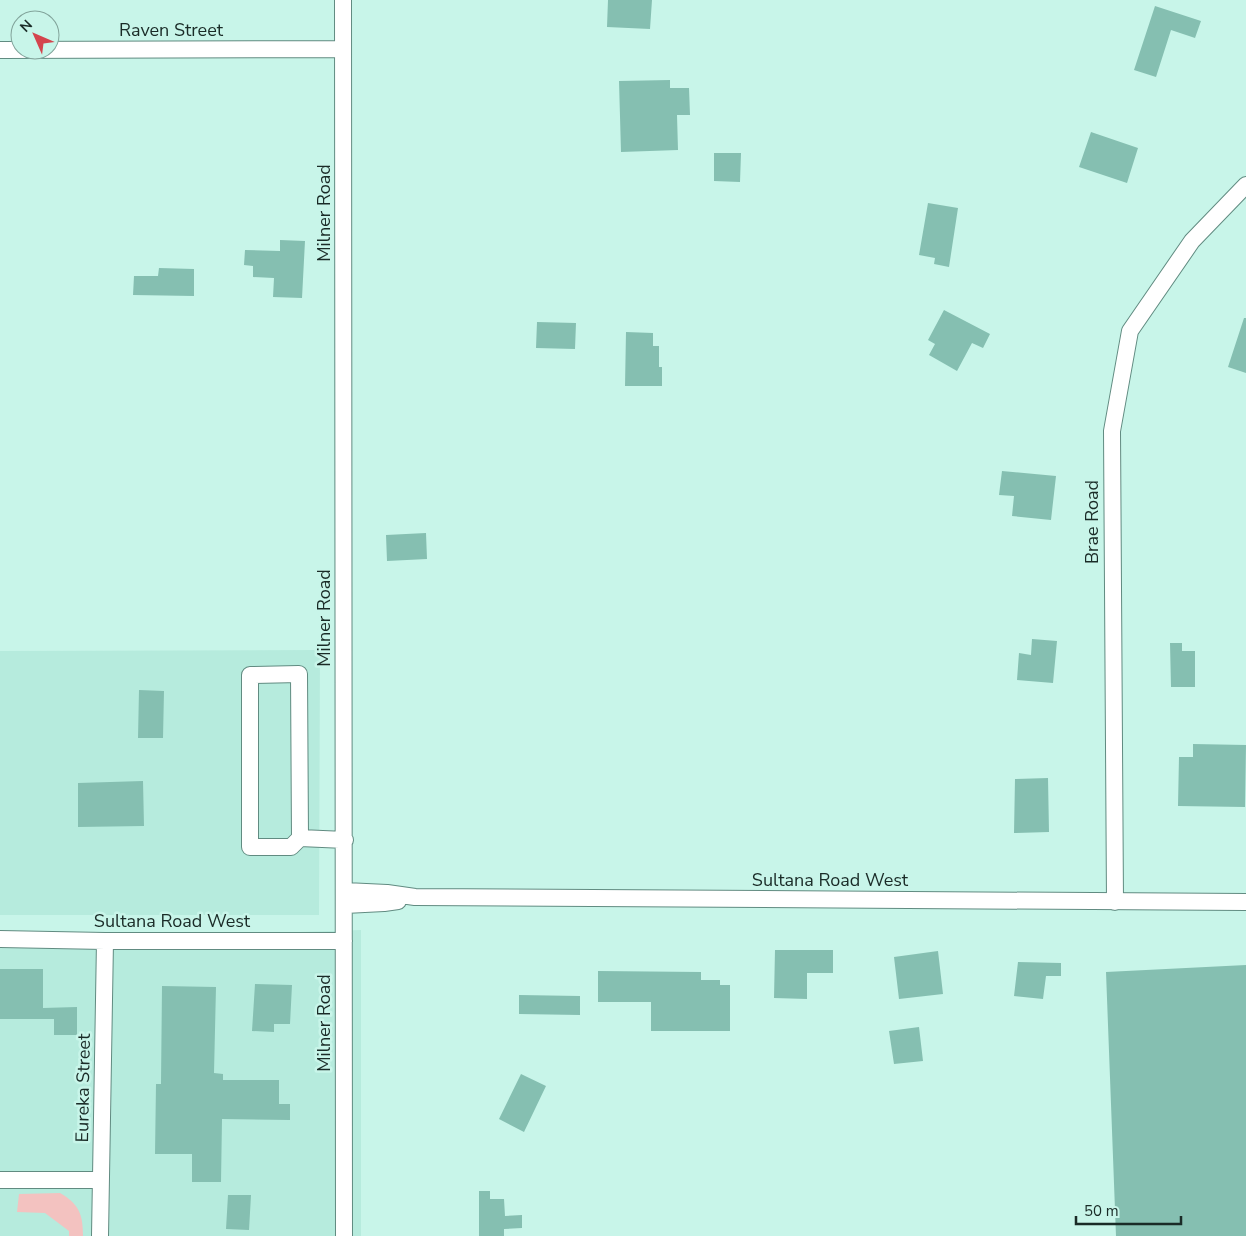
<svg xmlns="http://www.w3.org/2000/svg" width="1246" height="1236" font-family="'Nunito Sans',sans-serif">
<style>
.built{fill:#b6ebdd}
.green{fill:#f3c2c0}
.building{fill:#85bfb1}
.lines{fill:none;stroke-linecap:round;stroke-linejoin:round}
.minor-casing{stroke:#618b81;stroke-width:18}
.minor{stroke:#fff;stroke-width:16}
.labels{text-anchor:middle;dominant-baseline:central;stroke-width:5;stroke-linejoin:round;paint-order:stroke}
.street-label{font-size:18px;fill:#1a2b27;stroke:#c8f5e9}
</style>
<rect width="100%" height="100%" fill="#c8f5e9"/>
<path class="built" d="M 320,650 L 319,915 L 0,915 L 0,651 Z
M 361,930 L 361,1236 L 0,1236 L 0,942 Z"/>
<path class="green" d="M 60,1193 C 79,1204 83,1214 83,1236 L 69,1236 L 69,1231 L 45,1213 L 17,1212 L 19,1194 Z"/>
<path class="building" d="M 608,0 L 652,0 L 650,29 L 607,27 Z
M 1155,6 L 1201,21 L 1195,38 L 1171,30 L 1156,77 L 1134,70 Z
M 670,80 L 670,88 L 689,88 L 690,115 L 677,115 L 678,150 L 621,152 L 619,81 Z
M 1091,132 L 1138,148 L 1127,183 L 1079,167 Z
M 714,153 L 741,153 L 740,182 L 714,181 Z
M 928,203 L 958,208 L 949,267 L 934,264 L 935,258 L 919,255 Z
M 280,240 L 305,241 L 302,298 L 273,297 L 274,278 L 253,277 L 253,266 L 244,265 L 245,250 L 280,251 Z
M 159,268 L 194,269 L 194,296 L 133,295 L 134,276 L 158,276 Z
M 944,310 L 990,334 L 983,348 L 972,343 L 957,371 L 929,355 L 935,344 L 928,340 Z
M 1244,318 L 1246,318 L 1246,373 L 1228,367 Z
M 537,322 L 576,323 L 575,349 L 536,348 Z
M 626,332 L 653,333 L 653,346 L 659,346 L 659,367 L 662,367 L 662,386 L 625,386 Z
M 1002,471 L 1056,476 L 1051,520 L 1012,516 L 1014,496 L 999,495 Z
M 426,533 L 427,559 L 387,561 L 386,535 Z
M 1032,639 L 1057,641 L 1053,683 L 1017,680 L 1019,653 L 1031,655 Z
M 1170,643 L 1182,643 L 1182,651 L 1195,651 L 1195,687 L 1171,687 Z
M 139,690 L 164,691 L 163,738 L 138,738 Z
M 1193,744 L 1246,745 L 1245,807 L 1178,806 L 1179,757 L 1193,757 Z
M 1048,778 L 1049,832 L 1014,833 L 1015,779 Z
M 143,781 L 144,826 L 78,827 L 78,783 Z
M 775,950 L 833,950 L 833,973 L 807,973 L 807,999 L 774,998 Z
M 938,951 L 943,994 L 899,999 L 894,957 Z
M 1018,962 L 1061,963 L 1061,976 L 1046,976 L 1043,999 L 1014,996 Z
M 1246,965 L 1246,1236 L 1116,1236 L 1106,972 Z
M 0,969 L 43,969 L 43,1008 L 77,1007 L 77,1035 L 54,1035 L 54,1019 L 0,1019 Z
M 598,971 L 701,972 L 701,980 L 720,980 L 720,985 L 730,985 L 730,1031 L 651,1031 L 651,1002 L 598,1002 Z
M 255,984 L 292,985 L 290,1024 L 274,1024 L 274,1032 L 252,1031 Z
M 162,986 L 216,987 L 214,1073 L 223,1074 L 223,1080 L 279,1080 L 279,1104 L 290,1104 L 290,1120 L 222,1119 L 221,1182 L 192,1182 L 192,1154 L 155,1154 L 156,1084 L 161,1084 Z
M 519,995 L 580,996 L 580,1015 L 519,1014 Z
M 919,1027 L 923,1061 L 894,1064 L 889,1031 Z
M 521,1074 L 546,1086 L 524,1132 L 499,1119 Z
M 479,1191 L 490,1191 L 490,1199 L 504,1199 L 505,1216 L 522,1215 L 522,1228 L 504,1229 L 504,1236 L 479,1236 Z
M 228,1195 L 251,1195 L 249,1230 L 226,1229 Z"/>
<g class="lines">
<g class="minor-casing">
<path id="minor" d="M 343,0 L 344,1236
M 0,50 L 343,49
M 300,838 L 291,847 L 250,847 L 250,675 L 299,674 L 300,838 L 345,840
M 345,891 L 387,893 L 415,897 L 1246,902
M 1115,902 L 1112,431 L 1130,331 L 1192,241 L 1246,185
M 345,905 L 384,903 L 398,901
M 0,939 L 105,941 L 344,941
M 0,1180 L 101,1180
M 100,1236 L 105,941"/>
</g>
<use href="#minor" class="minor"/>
</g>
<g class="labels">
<g class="street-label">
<text x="171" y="30">Raven Street</text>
<text transform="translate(324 213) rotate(-90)">Milner Road</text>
<text transform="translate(1092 522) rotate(-90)">Brae Road</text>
<text transform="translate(324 618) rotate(-90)">Milner Road</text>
<text x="830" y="880">Sultana Road West</text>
<text x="172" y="921">Sultana Road West</text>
<text transform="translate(324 1023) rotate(-90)">Milner Road</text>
<text transform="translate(83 1088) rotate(-89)">Eureka Street</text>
</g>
</g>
<g transform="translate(35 35) rotate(315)"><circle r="24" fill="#c8f5e9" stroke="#82a49b"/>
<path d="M0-4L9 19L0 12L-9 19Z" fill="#d4444d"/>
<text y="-8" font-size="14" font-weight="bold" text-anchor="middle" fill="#1a2b27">N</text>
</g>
<path d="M1076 1216v8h105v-8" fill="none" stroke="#1a2b27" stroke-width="2.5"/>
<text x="1084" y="1216" font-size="15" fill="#1a2b27" stroke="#c8f5e9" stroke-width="4" paint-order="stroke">50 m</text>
</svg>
